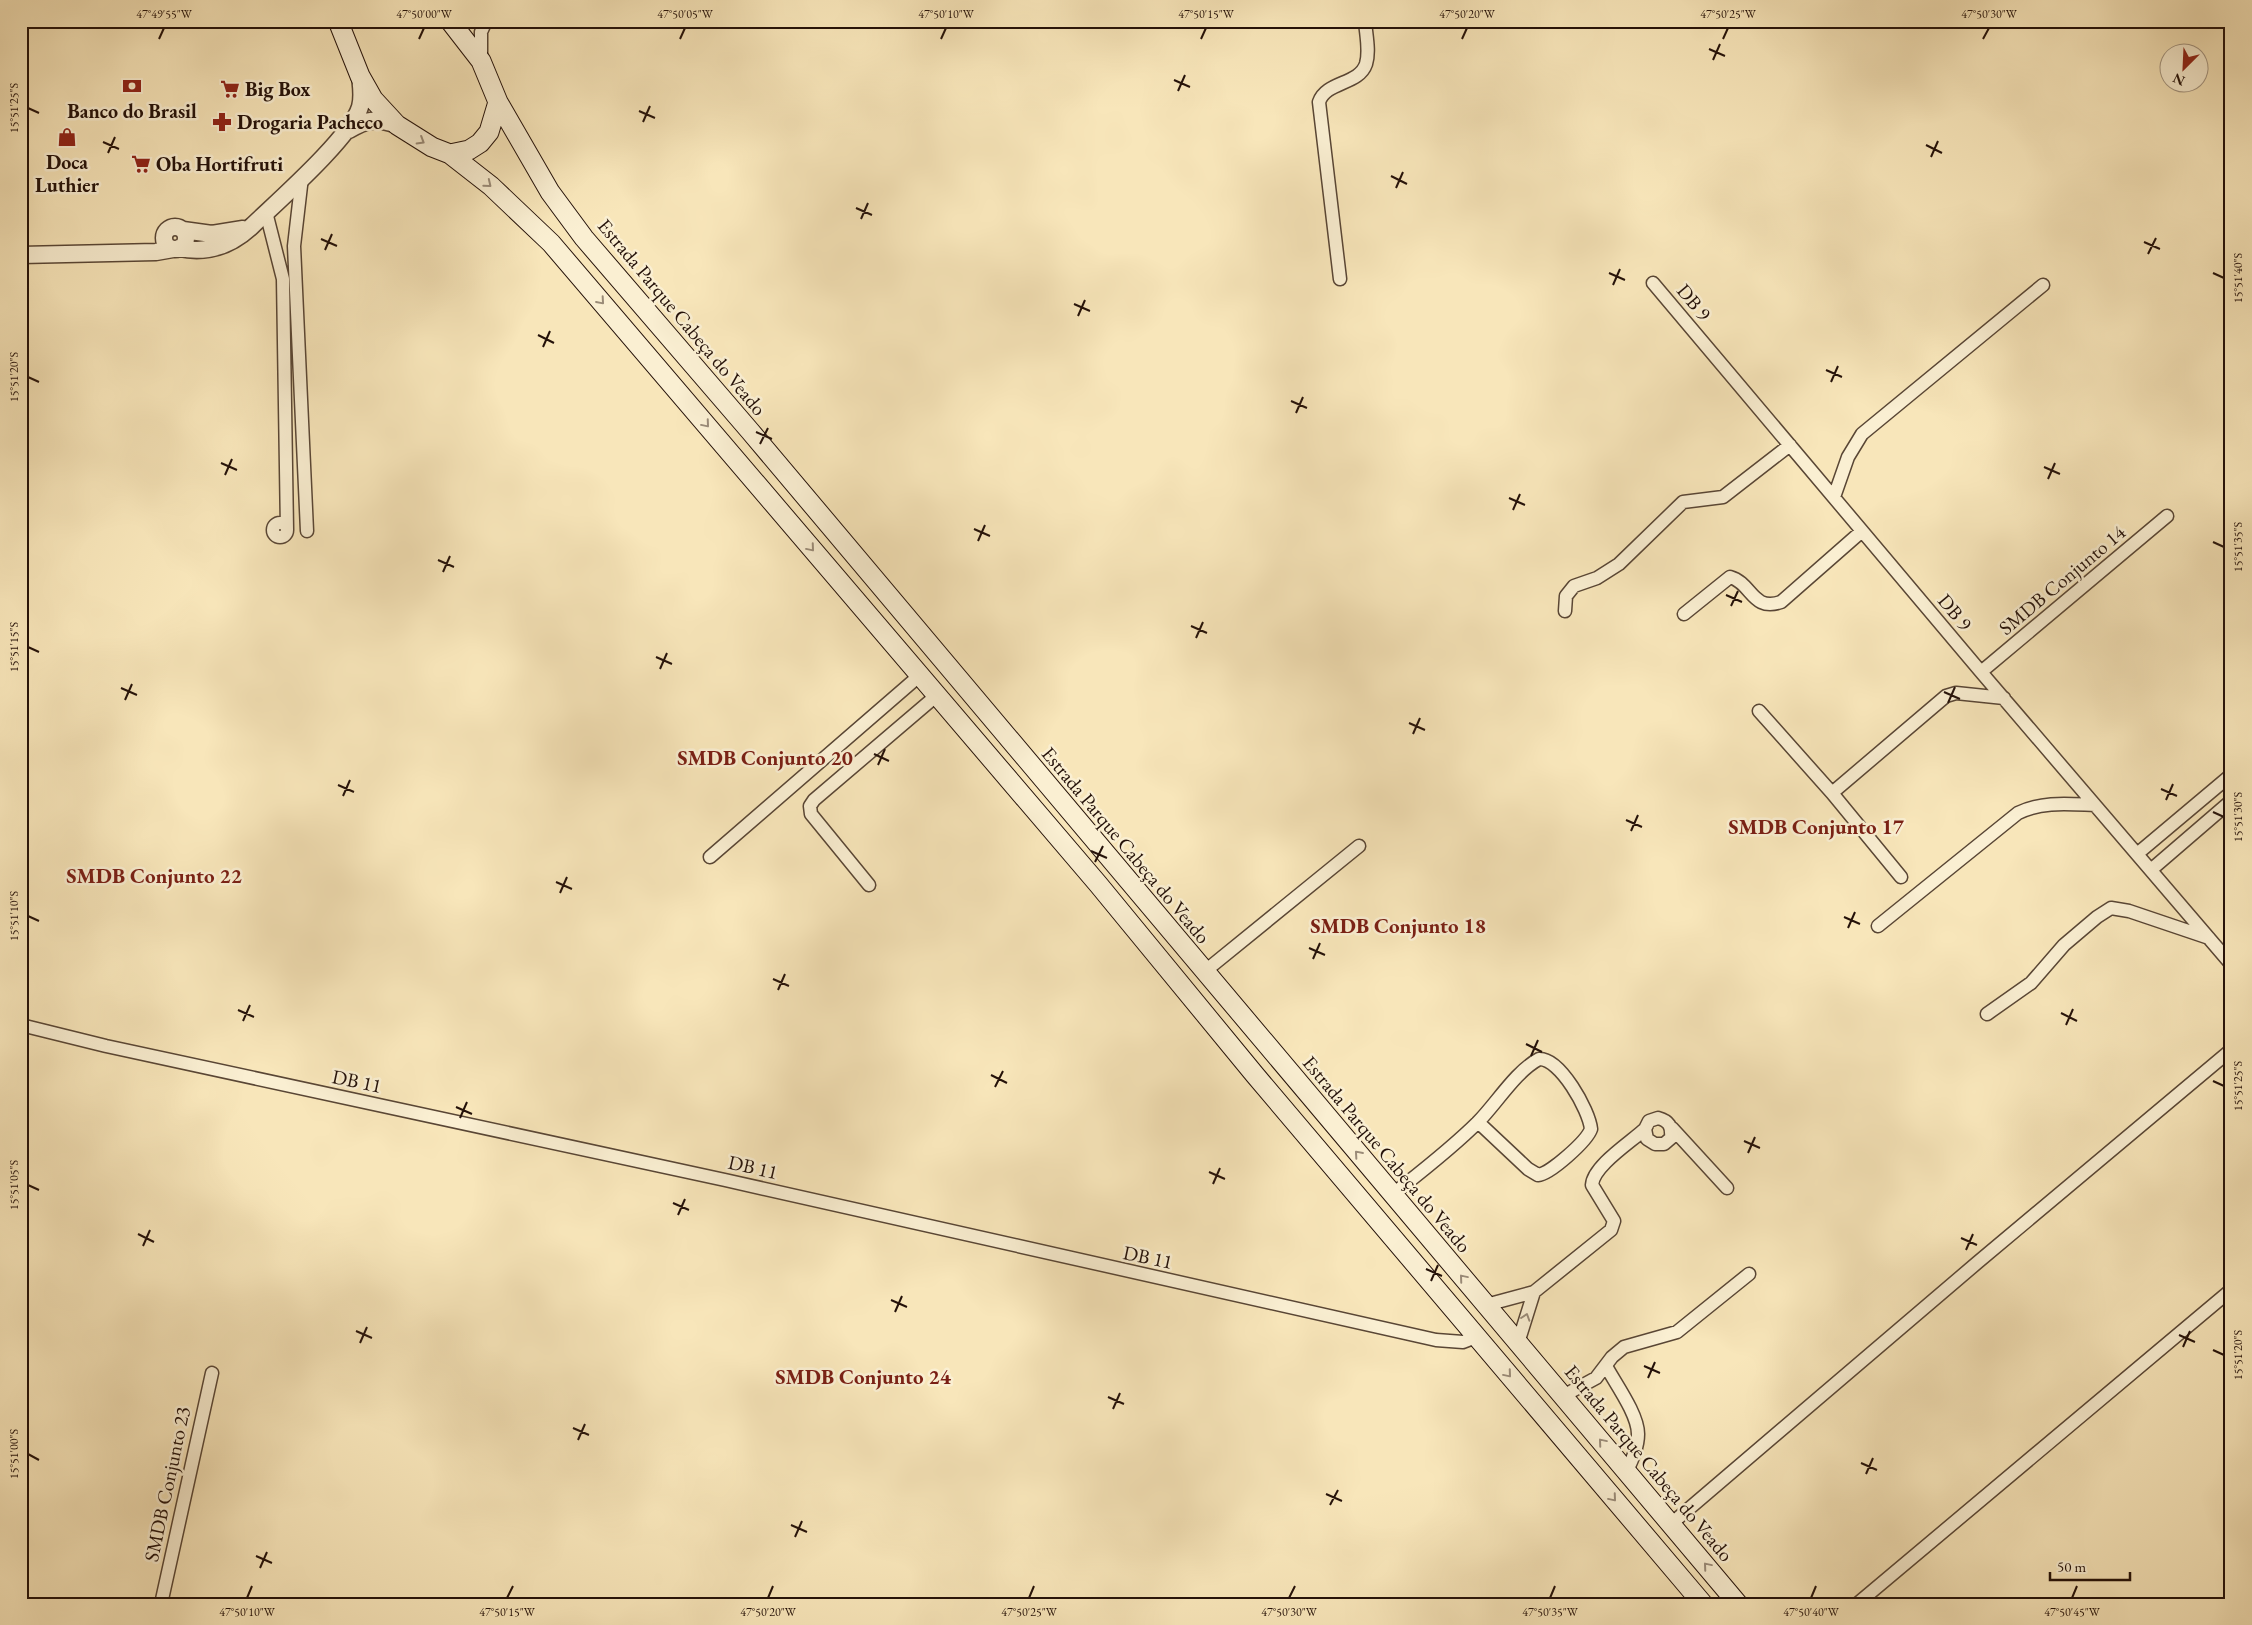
<svg xmlns="http://www.w3.org/2000/svg" width="2252" height="1625" font-family="'EB Garamond',serif">
<style>
.lines{fill:none;stroke-linecap:round;stroke-linejoin:round}
.minor-casing{stroke:#594635;stroke-width:15}
.tertiary-casing{stroke:#594635;stroke-width:19}
.secondary-casing{stroke:#241109;stroke-width:21}
.minor{stroke:#faefd2;stroke-width:12}
.tertiary{stroke:#faefd2;stroke-width:16}
.secondary{stroke:#faefd2;stroke-width:19}
.oneway{stroke:#9a8b78}
.ticks{fill:none;stroke:#241109;stroke-width:2}
.labels{text-anchor:middle;dominant-baseline:central;stroke-width:5;stroke-linejoin:round;paint-order:stroke}
.poi-label{font-size:20px;font-weight:bold;fill:#241109;stroke:#faefd2;text-anchor:start}
.street-label{font-size:20px;fill:#241109;stroke:#faefd2}
.neighbourhood-label{font-size:21px;font-weight:bold;fill:#7a1f14;stroke:#faefd2}
.neatline{fill:none;stroke:#241109;stroke-width:2}
.ticks-label{font-size:12px;text-anchor:middle;fill:#241109}
</style>
<rect width="100%" height="100%" fill="#f8e6ba"/>
<filter id="stains"><feTurbulence type="fractalNoise" baseFrequency=".004" numOctaves="4"/><feColorMatrix values="0 0 0 0 .2 0 0 0 0 .09 0 0 0 0 .02 0 0 0 .5 -.17"/></filter>
<radialGradient id="worn" r=".72"><stop offset=".6" stop-color="#630" stop-opacity="0"/><stop offset="1" stop-color="#630" stop-opacity=".3"/></radialGradient>
<g class="lines">
<g class="minor-casing">
<path id="minor" d="M 1792,21 L 1800,21
M 481,61 L 481,32 L 486,21
M 302,177 L 294,246 L 307,531
M 266,212 L 283,279 L 287,530
M 1340,279 L 1319,102 C 1326,81 1359,85 1366,64 C 1370,51 1366,35 1365,21
M 1653,283 L 1981,672 L 2231,964
M 1834,497 L 1848,457 L 1862,434 L 2043,285
M273 530a7 7 0 1 1 14 0a7 7 0 1 1-14 0Z
M 1565,611 L 1566,596 L 1574,586 L 1597,578 L 1619,564 L 1683,502 L 1723,497 L 1790,445
M 1684,614 L 1730,577 C 1752,583 1752,612 1781,602 L 1862,531
M 1981,672 L 2167,516
M 1759,711 L 1832,793
M 2137,854 L 2231,775
M 710,857 L 919,676
M 2152,869 L 2231,801
M 1901,877 L 1832,793 L 1946,696 L 1956,693 L 2004,698
M 869,885 L 811,814 L 810,806 L 814,800 L 936,696
M 1878,926 L 2018,813 C 2043,801 2068,804 2095,805
M 1204,972 L 1359,846
M 1987,1014 L 2031,983 L 2064,945 L 2097,917 L 2111,908 L 2129,911 L 2209,938
M 21,1025 L 106,1046 L 725,1180 L 1436,1340 L 1463,1342 L 1476,1337
M 1672,1128 L 1727,1188
M 1393,1194 C 1422,1171 1451,1149 1478,1122 C 1496,1104 1516,1071 1539,1059 C 1560,1058 1589,1110 1591,1129 C 1587,1141 1550,1174 1538,1175 L 1528,1169 L 1478,1122
M 1486,1305 L 1534,1292 L 1611,1230 L 1614,1221 L 1592,1185 C 1593,1166 1631,1142 1645,1129 L 1649,1121 L 1658,1118 C 1669,1121 1672,1126 1671,1138 L 1664,1144 L 1655,1144 L 1647,1139 L 1645,1129
M 1518,1343 L 1534,1292
M 1606,1366 C 1615,1383 1638,1414 1638,1434 C 1638,1447 1632,1460 1627,1471
M 1563,1396 L 1596,1378 L 1612,1357 L 1624,1347 L 1677,1332 L 1749,1274
M 1671,1524 L 1978,1262 L 2231,1050
M 161,1604 L 212,1373
M 1857,1604 L 2231,1290"/>
</g>
<g class="tertiary-casing">
<path id="tertiary" d="M 349,130 C 367,119 377,118 397,125
M164 238a11 11 0 1 1 22 0a11 11 0 1 1-22 0Z
M 183,230 L 212,234 L 243,229
M 179,248 C 208,254 231,246 252,226 C 278,201 351,137 360,107 C 363,97 361,86 360,76
M 21,255 L 156,252 L 173,249"/>
</g>
<g class="secondary-casing">
<path id="secondary" d="M 338,21 L 360,76 L 373,99 L 397,125 L 432,147 L 450,154 L 469,150 L 480,143 L 489,132 L 498,102
M 450,21 L 481,61 L 498,102 L 550,192 L 584,238 L 750,431 L 1738,1604
M 450,154 L 491,186 L 551,243 L 1098,884 L 1255,1075 L 1703,1604"/>
</g>
<use href="#minor" class="minor"/>
<use href="#tertiary" class="tertiary"/>
<use href="#secondary" class="secondary"/>
</g>
<defs><path id="oneway-chevron" d="M-2-3.5L2.5 0L-2 3.5" fill="none" stroke-width="1.6" stroke-linecap="round" stroke-linejoin="round" transform="scale(1.25)"/></defs>
<g class="oneway">
<use href="#oneway-chevron" transform="translate(421 141) rotate(31)"/>
<use href="#oneway-chevron" transform="translate(488 184) rotate(39)"/>
<use href="#oneway-chevron" transform="translate(601 301) rotate(49)"/>
<use href="#oneway-chevron" transform="translate(706 424) rotate(50)"/>
<use href="#oneway-chevron" transform="translate(811 548) rotate(50)"/>
<use href="#oneway-chevron" transform="translate(1358 1154) rotate(-131)"/>
<use href="#oneway-chevron" transform="translate(1463 1278) rotate(-130)"/>
<use href="#oneway-chevron" transform="translate(1526 1317) rotate(-72)"/>
<use href="#oneway-chevron" transform="translate(1508 1374) rotate(50)"/>
<use href="#oneway-chevron" transform="translate(1602 1442) rotate(-130)"/>
<use href="#oneway-chevron" transform="translate(1613 1498) rotate(50)"/>
<use href="#oneway-chevron" transform="translate(1707 1566) rotate(-130)"/>
</g>
<path class="ticks" d="M 159,39 L 164,28M 419,39 L 424,28M 680,39 L 685,28M 941,39 L 946,28M 1201,39 L 1206,28M 1462,39 L 1467,28M 1723,39 L 1728,28M 1983,39 L 1989,28M 1709,49 L 1725,56M 1713,60 L 1720,44M 1174,80 L 1190,87M 1178,91 L 1185,75M 28,108 L 39,113M 639,111 L 655,118M 643,122 L 650,106M 103,142 L 119,149M 1926,145 L 1942,153M 108,153 L 115,137M 1931,157 L 1938,141M 1391,176 L 1407,184M 1396,188 L 1403,172M 856,208 L 872,215M 861,219 L 868,203M 321,239 L 337,246M 2144,242 L 2160,249M 325,250 L 332,234M 2148,254 L 2156,238M 1609,273 L 1625,280M 2213,273 L 2224,278M 1613,285 L 1620,269M 1074,304 L 1090,311M 1078,316 L 1085,300M 538,335 L 554,343M 543,347 L 550,331M 1826,370 L 1842,377M 28,377 L 39,382M 1831,382 L 1838,366M 1291,401 L 1307,408M 1296,413 L 1303,397M 756,432 L 772,439M 760,444 L 768,428M 221,463 L 237,470M 2044,467 L 2060,474M 225,475 L 232,459M 2048,479 L 2055,463M 1509,498 L 1525,505M 1513,510 L 1520,494M 974,529 L 990,536M 978,541 L 985,525M 2213,542 L 2224,547M 438,560 L 454,567M 443,572 L 450,556M 1726,595 L 1742,602M 1731,606 L 1738,591M 1191,626 L 1207,633M 1196,638 L 1203,622M 28,647 L 39,652M 656,657 L 672,664M 660,669 L 667,653M 121,688 L 137,695M 1944,692 L 1960,699M 125,700 L 132,684M 1948,703 L 1955,687M 1409,723 L 1425,730M 1413,734 L 1420,718M 874,754 L 889,761M 878,765 L 885,749M 338,785 L 354,792M 2161,789 L 2177,796M 343,796 L 350,780M 2166,800 L 2173,784M 2213,812 L 2224,817M 1626,820 L 1642,827M 1631,831 L 1638,815M 1091,851 L 1107,858M 1095,862 L 1103,846M 556,882 L 572,889M 560,893 L 567,877M 28,916 L 39,921M 1844,917 L 1860,924M 1848,928 L 1855,912M 1309,948 L 1325,955M 1313,959 L 1320,943M 773,979 L 789,986M 778,990 L 785,974M 238,1010 L 254,1017M 2061,1013 L 2077,1021M 243,1021 L 250,1005M 2066,1025 L 2073,1009M 1526,1044 L 1542,1052M 1531,1056 L 1538,1040M 991,1075 L 1007,1083M 2213,1081 L 2224,1086M 995,1087 L 1003,1071M 456,1107 L 472,1114M 460,1118 L 467,1102M 1744,1141 L 1760,1148M 1748,1153 L 1755,1137M 1209,1172 L 1225,1179M 1213,1184 L 1220,1168M 28,1185 L 39,1190M 673,1203 L 689,1210M 678,1215 L 685,1199M 138,1234 L 154,1242M 1961,1238 L 1977,1245M 143,1246 L 150,1230M 1966,1250 L 1973,1234M 1426,1269 L 1442,1276M 1431,1281 L 1438,1265M 891,1300 L 907,1307M 895,1312 L 902,1296M 356,1331 L 372,1338M 2179,1335 L 2195,1342M 360,1343 L 367,1327M 2183,1347 L 2190,1331M 2213,1350 L 2224,1355M 1644,1366 L 1660,1373M 1648,1378 L 1655,1362M 1108,1397 L 1124,1404M 1113,1409 L 1120,1393M 573,1428 L 589,1435M 578,1440 L 585,1424M 28,1454 L 39,1460M 1861,1463 L 1877,1470M 1866,1474 L 1873,1458M 1326,1494 L 1342,1501M 1330,1505 L 1338,1490M 791,1525 L 807,1532M 795,1537 L 802,1521M 256,1556 L 272,1563M 260,1568 L 267,1552M 247,1598 L 252,1586M 507,1598 L 513,1586M 768,1598 L 773,1586M 1029,1598 L 1034,1586M 1289,1598 L 1295,1586M 1550,1598 L 1555,1586M 1811,1598 L 1816,1586M 2072,1598 L 2077,1586"/>
<defs>
<g id="bank-bare" transform="scale(1.5)"><path d="M-6-4H6V4H-6ZM0-2.3a2.3 2.3 0 1 0 0 4.6a2.3 2.3 0 1 0 0-4.6Z" fill="#8f2418" stroke="#faefd2" stroke-width="2.5" paint-order="stroke"/></g>
<g id="supermarket-bare" transform="scale(1.5)"><path d="M-6-5.5h2.5l.6 2H6L4.5 2H-2.5L-4.4-4H-6ZM-1.5 3.2a1.3 1.3 0 1 0 .1 0ZM3 3.2a1.3 1.3 0 1 0 .1 0Z" fill="#8f2418" stroke="#faefd2" stroke-width="2.5" paint-order="stroke"/></g>
<g id="pharmacy-bare" transform="scale(1.5)"><path d="M-2-6h4v4h4v4h-4v4h-4v-4h-4v-4h4Z" fill="#8f2418" stroke="#faefd2" stroke-width="2.5" paint-order="stroke"/></g>
<g id="shop-bare" transform="scale(1.5)"><path d="M-5-2.5h2.3a2.7 3.5 0 0 1 5.4 0H5L5.5 6h-11ZM-1.5-2.5h3a1.5 2.3 0 0 0-3 0Z" fill="#8f2418" stroke="#faefd2" stroke-width="2.5" paint-order="stroke"/></g>
</defs>
<g fill-rule="evenodd">
<use href="#bank-bare" x="132" y="86"/>
<use href="#supermarket-bare" x="230" y="89"/>
<use href="#pharmacy-bare" x="222" y="122"/>
<use href="#shop-bare" x="67" y="137"/>
<use href="#supermarket-bare" x="141" y="164"/>
</g>
<g class="labels">
<g class="poi-label">
<text x="245" y="89">Big Box</text>
<text x="132" y="111" text-anchor="middle">Banco do Brasil</text>
<text x="237" y="122">Drogaria Pacheco</text>
<text x="67" y="162" text-anchor="middle">Doca<tspan x="67" dy="23">Luthier</tspan></text>
<text x="156" y="164">Oba Hortifruti</text>
</g>
<g class="street-label">
<text transform="translate(1694 302) rotate(50)">DB 9</text>
<text transform="translate(682 317) rotate(50)">Estrada Parque Cabeça do Veado</text>
<text transform="translate(2062 580) rotate(-40)">SMDB Conjunto 14</text>
<text transform="translate(1955 612) rotate(50)">DB 9</text>
<text transform="translate(1126 845) rotate(50)">Estrada Parque Cabeça do Veado</text>
<text transform="translate(357 1081) rotate(12)">DB 11</text>
<text transform="translate(1387 1154) rotate(50)">Estrada Parque Cabeça do Veado</text>
<text transform="translate(753 1167) rotate(13)">DB 11</text>
<text transform="translate(1148 1257) rotate(12)">DB 11</text>
<text transform="translate(1649 1463) rotate(50)">Estrada Parque Cabeça do Veado</text>
<text transform="translate(167 1484) rotate(-78)">SMDB Conjunto 23</text>
</g>
<g class="neighbourhood-label">
<text x="765" y="757">SMDB Conjunto 20</text>
<text x="1816" y="826">SMDB Conjunto 17</text>
<text x="154" y="875">SMDB Conjunto 22</text>
<text x="1398" y="925">SMDB Conjunto 18</text>
<text x="863" y="1376">SMDB Conjunto 24</text>
</g>
</g>
<rect width="2252" height="1625" fill="none" stroke="#f8e6ba" stroke-width="55"/>
<g transform="translate(2184 68) rotate(204)"><circle r="24" fill="#faefd2" stroke="#a49682"/>
<path d="M0-4L9 19L0 12L-9 19Z" fill="#8f2418"/>
<text y="-8" font-size="14" font-weight="bold" text-anchor="middle" fill="#241109">N</text>
</g>
<path d="M2050 1572v8h80v-8" fill="none" stroke="#241109" stroke-width="2.5"/>
<text x="2057" y="1572" font-size="15" fill="#241109" stroke="#faefd2" stroke-width="4" paint-order="stroke">50 m</text>
<rect x="28" y="28" width="2196" height="1570" class="neatline"/>
<g class="ticks-label">
<text x="164" y="18">47°49'55"W</text>
<text x="424" y="18">47°50'00"W</text>
<text x="685" y="18">47°50'05"W</text>
<text x="946" y="18">47°50'10"W</text>
<text x="1206" y="18">47°50'15"W</text>
<text x="1467" y="18">47°50'20"W</text>
<text x="1728" y="18">47°50'25"W</text>
<text x="1989" y="18">47°50'30"W</text>
<text transform="translate(14 108) rotate(-90)" y="4">15°51'25"S</text>
<text transform="translate(2238 278) rotate(-90)" y="4">15°51'40"S</text>
<text transform="translate(14 377) rotate(-90)" y="4">15°51'20"S</text>
<text transform="translate(2238 547) rotate(-90)" y="4">15°51'35"S</text>
<text transform="translate(14 647) rotate(-90)" y="4">15°51'15"S</text>
<text transform="translate(2238 817) rotate(-90)" y="4">15°51'30"S</text>
<text transform="translate(14 916) rotate(-90)" y="4">15°51'10"S</text>
<text transform="translate(2238 1086) rotate(-90)" y="4">15°51'25"S</text>
<text transform="translate(14 1185) rotate(-90)" y="4">15°51'05"S</text>
<text transform="translate(2238 1355) rotate(-90)" y="4">15°51'20"S</text>
<text transform="translate(14 1454) rotate(-90)" y="4">15°51'00"S</text>
<text x="247" y="1616">47°50'10"W</text>
<text x="507" y="1616">47°50'15"W</text>
<text x="768" y="1616">47°50'20"W</text>
<text x="1029" y="1616">47°50'25"W</text>
<text x="1289" y="1616">47°50'30"W</text>
<text x="1550" y="1616">47°50'35"W</text>
<text x="1811" y="1616">47°50'40"W</text>
<text x="2072" y="1616">47°50'45"W</text>
</g>
<rect width="100%" height="100%" filter="url(#stains)"/>
<rect width="100%" height="100%" fill="url(#worn)"/>
</svg>
